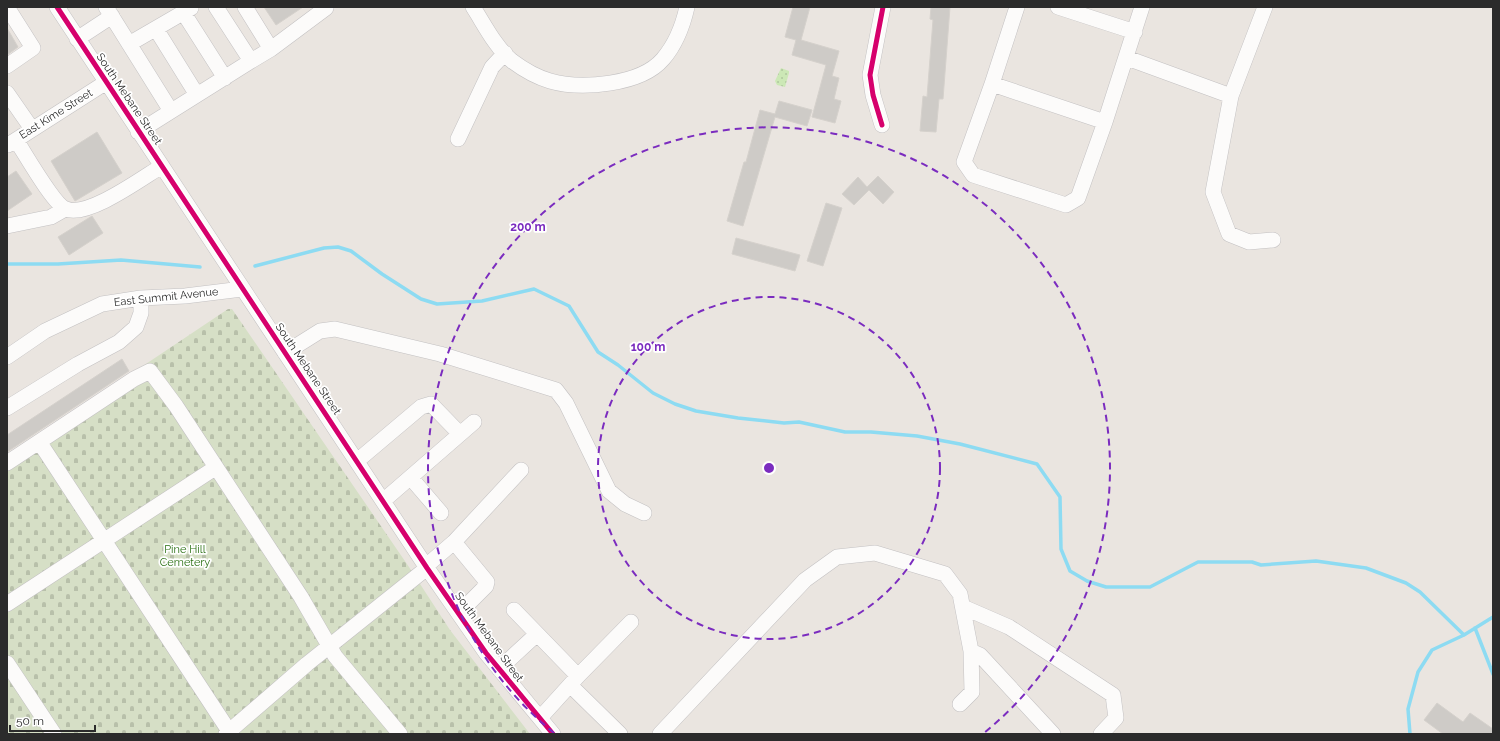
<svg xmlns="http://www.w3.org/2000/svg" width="1500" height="741" font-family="Raleway,sans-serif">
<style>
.cemetery{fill:url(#cemetery-stones)}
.park{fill:url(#park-dots)}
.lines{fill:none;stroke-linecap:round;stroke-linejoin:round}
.stream{stroke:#8ddbf2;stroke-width:3.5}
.building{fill:#cecbc7;stroke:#d5d1cc}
.minor-casing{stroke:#c3c1c2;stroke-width:16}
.minor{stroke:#fcfbfa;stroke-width:15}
.cycleway-casing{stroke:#fff;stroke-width:8}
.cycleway{stroke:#d6006c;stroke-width:5}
.ring{fill:none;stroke:#7b2cbf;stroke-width:2;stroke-dasharray:7 5}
.labels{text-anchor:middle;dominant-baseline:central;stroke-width:3.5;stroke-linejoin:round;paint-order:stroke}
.street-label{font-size:11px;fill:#2b2b2b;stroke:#fff}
.park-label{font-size:11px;fill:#2a7013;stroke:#fff}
.centre{fill:#7b2cbf;stroke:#fff;stroke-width:2}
.ring-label{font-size:12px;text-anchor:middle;font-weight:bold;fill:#7b2cbf;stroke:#fff;stroke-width:3.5;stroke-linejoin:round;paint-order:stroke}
</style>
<defs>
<pattern id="cemetery-stones" width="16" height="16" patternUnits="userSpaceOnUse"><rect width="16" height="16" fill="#d6dfc6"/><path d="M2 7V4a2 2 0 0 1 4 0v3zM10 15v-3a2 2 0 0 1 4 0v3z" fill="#b8c0aa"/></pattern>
<pattern id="park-dots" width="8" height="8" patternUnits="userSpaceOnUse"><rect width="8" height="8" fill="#cce8b6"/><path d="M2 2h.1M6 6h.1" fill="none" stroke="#afc79d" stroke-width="1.8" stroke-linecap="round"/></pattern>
</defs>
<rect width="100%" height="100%" fill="#eae5e0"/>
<path class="cemetery" d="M 228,309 L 232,309 L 409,567 L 450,630 L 530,734 L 7,734 L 7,457 Z"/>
<path class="park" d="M 781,68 L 789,71 L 789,73 L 785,87 L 777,85 L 775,81 Z"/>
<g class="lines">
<path class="stream" d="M 7,264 L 58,264 L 121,260 L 200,267
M 255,266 L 324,248 L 338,247 L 351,251 L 382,274 L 421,299 L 437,304 L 482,301 L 534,289 L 569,306 L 598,352 L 618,365 L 653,393 L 675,404 L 696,411 L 738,418 L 784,423 L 799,422 L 845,432 L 871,432 L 917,436 L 960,444 L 1037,464 L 1060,497 L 1061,549 L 1070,571 L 1087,581 L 1106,587 L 1150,587 L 1198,562 L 1252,562 L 1261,565 L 1316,561 L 1366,568 L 1406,583 L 1420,592 L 1464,635
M 1475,628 L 1493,674
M 1410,734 L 1408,709 L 1418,672 L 1432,650 L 1464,635 L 1493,617"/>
</g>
<path class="building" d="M 264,7 L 303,7 L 276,25 Z
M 793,7 L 810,7 L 801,40 L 839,51 L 832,76 L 839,78 L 834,99 L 841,101 L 835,123 L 812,117 L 826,65 L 792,55 L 796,40 L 785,37 Z
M 931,7 L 950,7 L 943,99 L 939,99 L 936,132 L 920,131 L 923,96 L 927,97 L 933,20 L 930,19 Z
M 7,28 L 18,47 L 7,55 Z
M 779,101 L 812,110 L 807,126 L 775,117 L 743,226 L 727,221 L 744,162 L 746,162 L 760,110 L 775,114 Z
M 97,132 L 122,173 L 75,201 L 51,161 Z
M 16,171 L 32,194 L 7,211 L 7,177 Z
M 878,176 L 894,192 L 883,204 L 869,190 L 854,205 L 842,194 L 858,177 L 867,187 Z
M 826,203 L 842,208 L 823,266 L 807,261 Z
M 92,216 L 103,233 L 69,255 L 58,237 Z
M 736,238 L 800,255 L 795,271 L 732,254 Z
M 122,359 L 129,371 L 7,452 L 7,435 Z
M 1437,703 L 1463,722 L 1470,713 L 1493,729 L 1493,734 L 1443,734 L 1424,720 Z"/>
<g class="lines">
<g class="minor-casing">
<path id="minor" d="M 57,7 L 427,568 L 486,653 L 553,734
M 106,7 L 171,111
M 245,7 L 271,49 L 251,61
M 473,7 C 484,24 496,48 512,61 C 524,70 536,77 550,81 C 581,90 641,85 663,59 C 675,45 683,25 687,7
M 1017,7 L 992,84 L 1105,122 L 1142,7
M 1058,7 L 1135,32
M 183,12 L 225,78
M 156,29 L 197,95
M 77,39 L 112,16
M 129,44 L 191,8
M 271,49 L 326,8
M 1127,58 L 1231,96 L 1265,7
M 7,66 L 33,48 L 7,7
M 992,84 L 964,162 L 973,175 L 1066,205 L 1078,198 L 1105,122
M 7,93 L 32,129
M 1231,96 L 1213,192 L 1229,234 L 1249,242 L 1273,240
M 882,125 L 873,95 L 870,75 L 883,7
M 138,132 L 251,61 L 216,7
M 458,139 L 492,67 L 505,53
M 16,140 C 24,152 54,205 66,209 C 88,218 142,178 162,166
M 8,145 L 105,83
M 7,226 L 51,217 L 65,209
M 285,353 L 320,331 L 335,329 L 440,354 L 556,390 L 566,403 L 609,491 L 625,504 L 644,513
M 7,357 L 45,331 L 102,304 L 141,298 L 185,296 L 242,289
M 7,408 L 78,364 L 119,342 L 136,327 L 141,313 L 141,298
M 40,443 L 231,734
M 357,461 L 421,407 L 431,404 L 460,434
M 7,463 L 134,379 L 150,371 L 176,406 L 301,597 L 335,656 L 400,734
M 411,478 L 441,513
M 383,501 L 474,422
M 454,542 L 521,470
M 426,566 L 454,542 L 487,582 L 486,586 L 459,613
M 7,604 L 215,468
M 963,607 L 1009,627 L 1113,695 L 1116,718 L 1101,734
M 514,610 L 578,676
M 971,651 L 980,655 L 1053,734
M 7,663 L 54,734
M 499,669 L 537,634
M 570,685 L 620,734
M 540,718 L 578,676 L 631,622
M 226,734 L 307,664 L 427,568
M 660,734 L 805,580 L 837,557 L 875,553 L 945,574 L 960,594 L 971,651 L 972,692 L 960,704"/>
</g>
<use href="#minor" class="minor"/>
<g class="cycleway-casing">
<path id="cycleway" d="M 57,7 L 427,568 L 486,653 L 553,734
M 882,125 L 873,95 L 870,75 L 883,7"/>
</g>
<use href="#cycleway" class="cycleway"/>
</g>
<g class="ring">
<circle cx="769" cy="468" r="171"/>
<path d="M554 733A341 341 0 1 1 984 733"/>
</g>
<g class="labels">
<g class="street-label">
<text transform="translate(129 99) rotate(56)">South Mebane Street</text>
<text transform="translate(56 114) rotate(-32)">East Kime Street</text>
<text transform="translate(166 297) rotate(-6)">East Summit Avenue</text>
<text transform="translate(308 369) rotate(56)">South Mebane Street</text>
<text transform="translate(489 637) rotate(54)">South Mebane Street</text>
</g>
<g class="park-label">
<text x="185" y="549">Pine Hill<tspan x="185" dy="13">Cemetery</tspan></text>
</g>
</g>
<circle cx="769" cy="468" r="6" class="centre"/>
<g class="ring-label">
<text x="528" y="231">200 m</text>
<text x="648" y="351">100 m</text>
</g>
<rect width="1500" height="741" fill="none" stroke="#2b2b2b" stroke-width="16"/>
<path d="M10 725v6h85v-6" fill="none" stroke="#2b2b2b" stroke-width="2"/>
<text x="16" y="725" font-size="12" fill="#2b2b2b" stroke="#ffffff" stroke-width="3" paint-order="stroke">50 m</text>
</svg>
